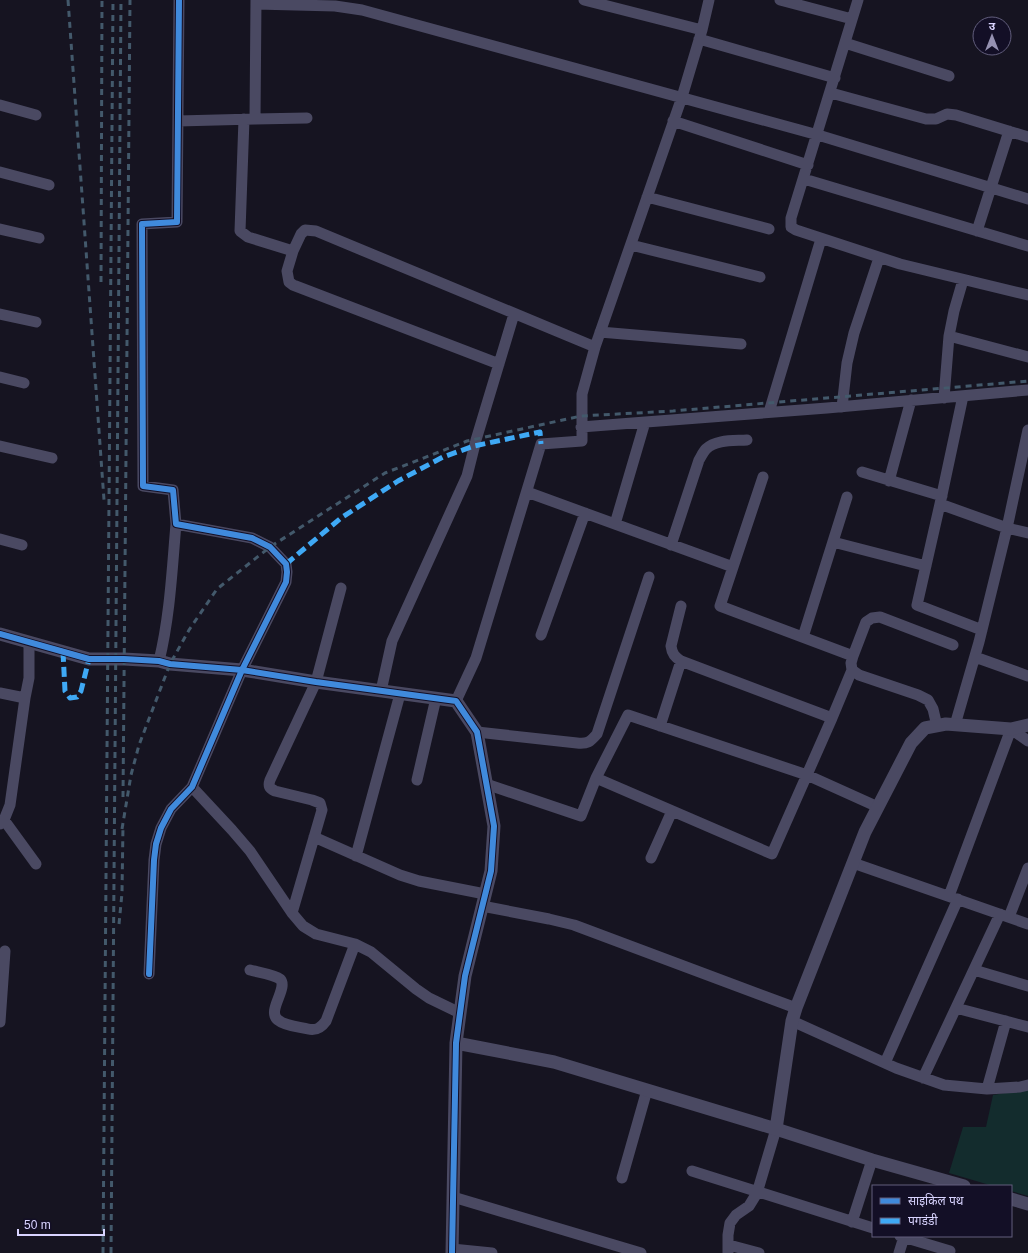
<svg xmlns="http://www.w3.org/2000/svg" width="1028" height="1253" font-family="Helvetica,'Noto Sans Devanagari',sans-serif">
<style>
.green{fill:#132c2d}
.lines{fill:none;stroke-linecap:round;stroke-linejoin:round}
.minor{stroke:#4a4962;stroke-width:11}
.tertiary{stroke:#4a4962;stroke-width:13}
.rail{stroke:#43596b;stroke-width:3;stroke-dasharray:6 5;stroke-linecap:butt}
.quiet{stroke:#3fa9f5;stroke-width:5;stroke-dasharray:10 5;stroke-linecap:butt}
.cycleway-casing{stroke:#130f26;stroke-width:8}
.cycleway{stroke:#408adc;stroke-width:6}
</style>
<rect width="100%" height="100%" fill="#161421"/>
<path class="green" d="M 1028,1089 L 1028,1196 L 1011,1191 L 1011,1186 L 993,1186 L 949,1173 L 963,1127 L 986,1127 L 993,1095 Z"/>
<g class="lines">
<path class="minor" d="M 584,0 L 702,30
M 780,0 L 852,19
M 858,0 L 791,218 L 791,227 L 796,230 L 900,264 L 1028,295
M 256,4 L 335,6 L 362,10 L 818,135 L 1028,199
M 699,39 L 835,78
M 845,43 L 949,76
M 831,93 L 926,119 L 936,119 L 947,114 L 956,115 L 1028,137
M 0,105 L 36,115
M 244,119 L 240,231 L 248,237 L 293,251 L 287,271 L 289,282 L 293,285 L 499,364
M 255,119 L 307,118
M 178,121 L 255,119 L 256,0
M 673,121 L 808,165
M 0,172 L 49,185
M 804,179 L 1028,246
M 647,197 L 769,229
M 0,229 L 39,238
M 977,231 L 1009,131
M 631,245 L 760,277
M 293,251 L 301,234 L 305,230 L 316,231 L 595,347
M 0,314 L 36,322
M 600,332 L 741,344
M 949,336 L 1028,357
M 0,377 L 24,383
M 963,396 L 940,504 L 917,605 L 982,630
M 944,398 L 949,336 L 954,311 L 963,280
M 842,407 L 847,363 L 854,333 L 879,258
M 769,412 L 821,239
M 581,427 L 827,408 L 1028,390
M 0,446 L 52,458
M 862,472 L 942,496
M 889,481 L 911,400
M 527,492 L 733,567 L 720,606 L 853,656
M 940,504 L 1007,528 L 1028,533
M 615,524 L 645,422
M 0,539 L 22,545
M 833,542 L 926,566
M 671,545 L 699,460 C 701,457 703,452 706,449 C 716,439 735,441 747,440
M 733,567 L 763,477
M 681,606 L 671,646 C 672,654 675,657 681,661
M 541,635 L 585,513
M 803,637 L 847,497
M 975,657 L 1028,676
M 159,661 C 170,616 172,570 176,524
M 381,691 L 392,641 L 467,476 L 476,440 L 514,314
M 0,693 L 25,698
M 456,701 L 476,658 L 541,444 L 582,441 L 582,394 L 595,347 L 682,97 L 702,30 L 709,0
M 832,718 L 852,670
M 955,725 L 979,642 L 1007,528 L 1028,430
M 937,726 L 933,709 L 928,700 L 918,695 L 859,675 L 852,670 L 851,663 L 853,656 L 866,622 L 872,618 L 880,617 L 953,645
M 477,732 L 577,743 C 588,744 590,742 597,734 L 649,577
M 596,778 L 628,715 L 807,775 L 878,807
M 417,780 L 436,698
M 486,784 L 581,816 L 596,778 L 772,854 L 832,718 L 681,661 L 660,726
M 192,787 L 232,830 L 250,851 L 292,913 L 303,926 L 316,934 L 355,944 L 371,952 L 416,989 L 429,998 L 460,1013
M 4,820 L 36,864
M 0,824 L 4,820 L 10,805 L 25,698 L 29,678 L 29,643
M 314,837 L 400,875 L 419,881 L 485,894
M 356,856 L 400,694
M 651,858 L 672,811
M 853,863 L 1028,924
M 949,896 L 1011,729 L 1028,741
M 482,906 L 549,919 L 574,925 L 796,1008
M 292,913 L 322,810 L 320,803 L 312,800 L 275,791 C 269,788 268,786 270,780 L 316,682 L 341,588
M 1009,917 L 1028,868
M 250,970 C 257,972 275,975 280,979 C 289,988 266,1011 278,1020 C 285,1026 299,1027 308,1029 C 316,1031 321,1028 326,1021 L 355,944
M 974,970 L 1028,986
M 149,974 L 154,860 L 156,844 L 161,828 L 171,809 L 192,787 L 242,670 L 286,582 L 287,572 L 286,564 L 270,547 L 252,538 L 176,524 L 173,490 L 143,486 L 142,224 L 177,222 L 179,0
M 956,1008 L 1028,1027
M 792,1021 L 896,1068 L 944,1085 L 987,1089 L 1020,1087 L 1028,1085
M 0,1022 L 5,951
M 885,1063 L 958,899
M 923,1078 L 1000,914
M 987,1089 L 1006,1021
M 692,1171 L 873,1228
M 622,1178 L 647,1090
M 453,1197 L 641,1253
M 852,1222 L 872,1160
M 900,1236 L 950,1251
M 729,1245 L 759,1253
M 452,1249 L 492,1253
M 728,1253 L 728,1235 L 730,1223 L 736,1215 L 749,1206 L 757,1193 L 776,1129
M 899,1253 L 904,1237"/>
<path class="tertiary" d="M 0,634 L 89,659 L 124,659 L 159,661 L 170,664 L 242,670 L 316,682 L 456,701 L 477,732 L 494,826 L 491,871 L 465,976 L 456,1043 L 452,1253
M 456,1043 L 554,1062 L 776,1129 L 872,1160 L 964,1186
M 776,1129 L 792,1021 L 796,1008 L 865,832 L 911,743 L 925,728 L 946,724 L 1011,729 L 1028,725
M 1011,1199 L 1028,1204"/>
<path class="rail" d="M 68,0 L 104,500
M 101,282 L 102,0
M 123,797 L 130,0
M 122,829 L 131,775 L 139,745 L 170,664 L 189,630 L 217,589 L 270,547 L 385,473 L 467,441 L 581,416 L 673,411 L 1028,381
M 119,924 L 122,893 L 123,825
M 103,1253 L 113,0
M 111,1253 L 121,0"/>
<path class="quiet" d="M 286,564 L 341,518 L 398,481 L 443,457 L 474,446 L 540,432 L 541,444
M 63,652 L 65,691 L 70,698 L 77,697 L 81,691 L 89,659"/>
<g class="cycleway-casing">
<path id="cycleway" d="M 0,634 L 89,659 L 124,659 L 159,661 L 170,664 L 242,670 L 316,682 L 456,701 L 477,732 L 494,826 L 491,871 L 465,976 L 456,1043 L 452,1253
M 149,974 L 154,860 L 156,844 L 161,828 L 171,809 L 192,787 L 242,670 L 286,582 L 287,572 L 286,564 L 270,547 L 252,538 L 176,524 L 173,490 L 143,486 L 142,224 L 177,222 L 179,0"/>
</g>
<use href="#cycleway" class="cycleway"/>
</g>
<rect x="872" y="1185" width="140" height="52" fill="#130f26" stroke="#625e7d"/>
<rect x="880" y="1198" width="20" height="6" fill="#408adc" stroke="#625e7d"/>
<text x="908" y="1205" font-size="12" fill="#d9d4ff">साइकिल पथ</text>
<rect x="880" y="1218" width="20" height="6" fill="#3fa9f5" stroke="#625e7d"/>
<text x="908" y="1225" font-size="12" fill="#d9d4ff">पगडंडी</text>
<g transform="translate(992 36)"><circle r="19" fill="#130f26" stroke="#625e7d"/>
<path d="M0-3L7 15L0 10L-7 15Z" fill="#9591b1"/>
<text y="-6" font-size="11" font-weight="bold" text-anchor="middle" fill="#d9d4ff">उ</text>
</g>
<path d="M18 1229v6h86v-6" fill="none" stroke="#d9d4ff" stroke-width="2"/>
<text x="24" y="1229" font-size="12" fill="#d9d4ff" stroke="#130f26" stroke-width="3" paint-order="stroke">50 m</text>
</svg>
